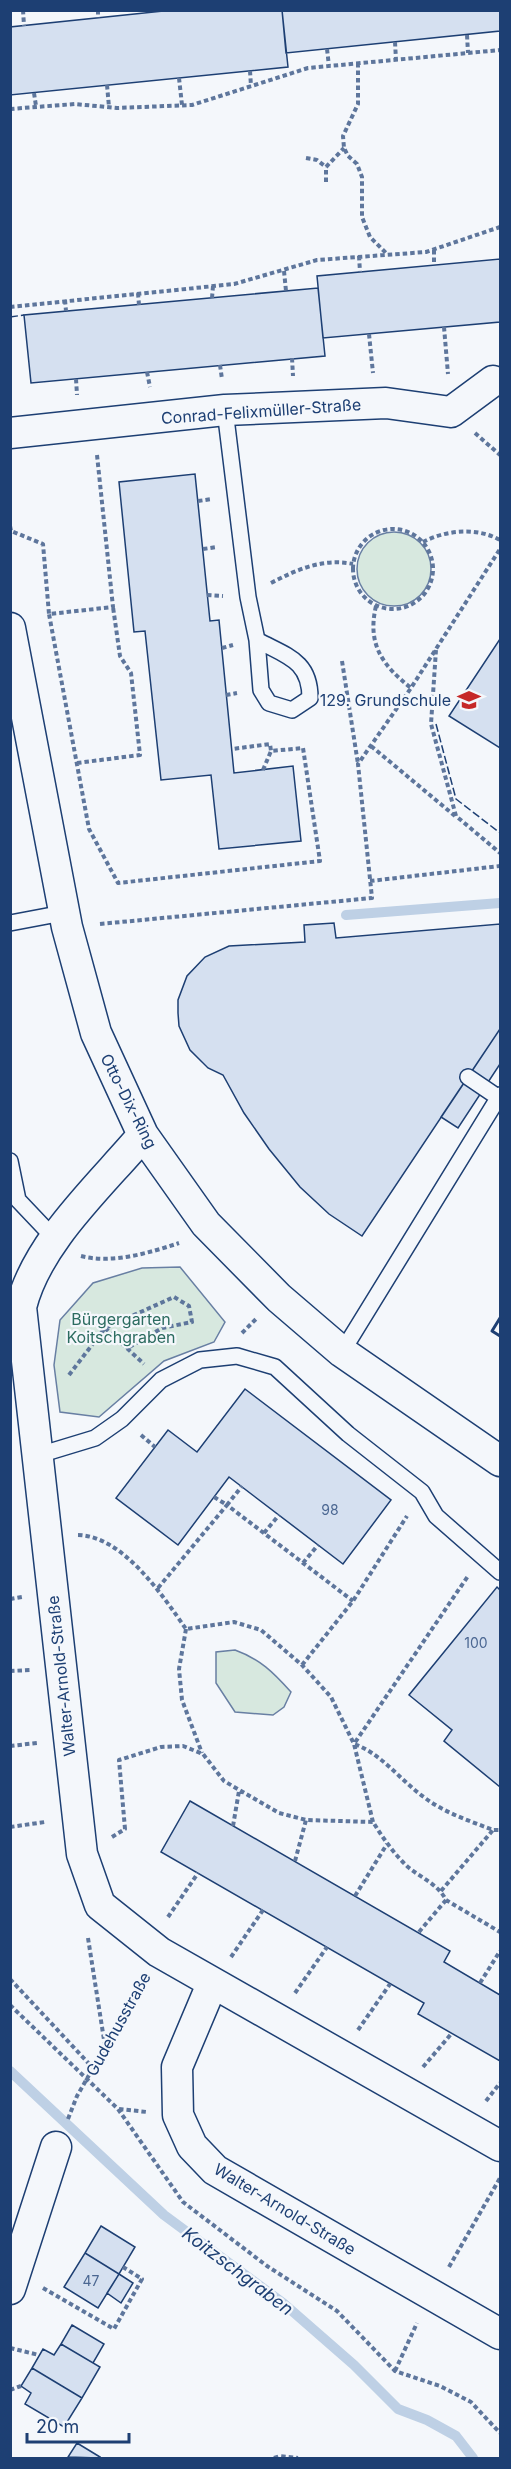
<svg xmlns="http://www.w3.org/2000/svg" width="511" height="2469" font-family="Inter,sans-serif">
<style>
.green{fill:#d7e8df;stroke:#687fa3;stroke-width:1.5}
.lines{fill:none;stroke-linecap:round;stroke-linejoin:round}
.stream{stroke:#bed0e5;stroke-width:10}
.building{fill:#d5e0f0;stroke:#1d3f73;stroke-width:1.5}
.service-casing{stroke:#1d3f73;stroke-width:18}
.minor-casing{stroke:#1d3f73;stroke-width:33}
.path{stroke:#5e769c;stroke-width:4;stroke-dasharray:4.5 3;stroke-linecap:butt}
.service{stroke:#f4f7fb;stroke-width:15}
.minor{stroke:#f4f7fb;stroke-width:30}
.fence{stroke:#1d3f73;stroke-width:1.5;stroke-dasharray:8 3;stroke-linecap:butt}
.wall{stroke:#1d3f73;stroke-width:3}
.labels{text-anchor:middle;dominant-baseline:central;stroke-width:4.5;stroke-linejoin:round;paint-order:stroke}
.number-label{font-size:14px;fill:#4b6792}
.street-label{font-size:16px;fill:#1d3f73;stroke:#f4f7fb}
.poi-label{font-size:16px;fill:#1d3f73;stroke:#f4f7fb;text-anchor:end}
.park-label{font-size:16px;fill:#2c6c60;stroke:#f4f7fb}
.water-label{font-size:18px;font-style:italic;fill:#1d3f73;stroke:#f4f7fb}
</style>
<rect width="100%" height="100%" fill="#f4f7fb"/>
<path class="green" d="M357 569a37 37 0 1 1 74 0a37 37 0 1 1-74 0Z
M 180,1267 L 225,1322 L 214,1342 L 164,1361 L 99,1417 L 60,1412 L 54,1365 L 60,1320 L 93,1283 L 142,1268 Z
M 235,1650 C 260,1659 273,1672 291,1692 L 284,1707 L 273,1715 L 235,1712 L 216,1683 L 216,1652 Z"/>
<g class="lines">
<path class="stream" d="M 346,915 L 500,903
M 10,2071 L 164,2215 L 283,2303 L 354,2365 L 398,2409 L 427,2420 L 456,2436 L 473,2458"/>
</g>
<path class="building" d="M 173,10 L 282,10 L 288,67 L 10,95 L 10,27 Z
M 282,10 L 500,10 L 500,31 L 286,53 Z
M 500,259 L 500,322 L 323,338 L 317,276 Z
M 318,288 L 325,356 L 31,383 L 24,315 Z
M 195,474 L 210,621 L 219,620 L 234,773 L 293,766 L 301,841 L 219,849 L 211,775 L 161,780 L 145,631 L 134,632 L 119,482 Z
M 500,639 L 500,748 L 449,716 Z
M 334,923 L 336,938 L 500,924 L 500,1029 L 362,1236 L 329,1214 L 300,1187 L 269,1149 L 244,1113 L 223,1075 L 208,1068 L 190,1050 L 179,1026 L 178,1013 L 178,1000 L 187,976 L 205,957 L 229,946 L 305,942 L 304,925 Z
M 500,1029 L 500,1064 L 458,1128 L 441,1117 Z
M 245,1389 L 391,1500 L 343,1564 L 229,1477 L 178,1545 L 116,1498 L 168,1430 L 197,1452 Z
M 497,1587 L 500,1590 L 500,1787 L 444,1741 L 452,1730 L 409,1695 Z
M 190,1801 L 450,1951 L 444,1962 L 500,1995 L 500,2061 L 418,2014 L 424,2003 L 161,1852 Z
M 101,2226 L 135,2247 L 119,2274 L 85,2253 Z
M 85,2253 L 119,2274 L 98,2308 L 64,2287 Z
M 119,2274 L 133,2283 L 121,2303 L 107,2293 Z
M 72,2325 L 104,2344 L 93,2363 L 61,2344 Z
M 61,2344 L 100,2367 L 82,2398 L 32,2368 L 43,2349 L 54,2355 Z
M 32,2368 L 82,2398 L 64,2427 L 25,2404 L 31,2393 L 21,2386 Z
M 77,2443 L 100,2457 L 99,2458 L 68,2457 Z"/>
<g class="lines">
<g class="service-casing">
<path id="service" d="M 225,410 L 248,597 L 257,640 C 286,656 310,660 310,698 L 292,710 L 269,703 L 261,690 L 257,640
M 10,923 L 63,913
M 468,1077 L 499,1098
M 10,1161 L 18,1200 L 55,1239
M 342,1352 L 500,1095
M 39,1455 L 95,1438 L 122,1419 L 161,1380 L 200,1360 L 237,1356 L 275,1367 L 348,1434 L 422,1492 L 436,1516 L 500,1572"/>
</g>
<g class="minor-casing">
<path id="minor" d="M 10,433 L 225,410 L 386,403 L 451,412 L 493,381
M 10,628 L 67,927 L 96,1033 L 143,1135 L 206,1224 L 279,1298 L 342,1352 L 500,1461
M 143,1135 C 100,1186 37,1242 21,1307 L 82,1854 L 100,1905 L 159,1952 L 500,2146
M 212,1984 L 177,2067 L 178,2115 L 192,2146 L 215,2170 L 500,2334
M 10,2289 L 56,2147"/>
</g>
<path class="path" d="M 23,10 L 24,26
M 98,10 L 98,18
M 170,11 L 170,10
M 467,35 L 468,53
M 395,42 L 396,60
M 327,49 L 329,66
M 358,63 L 358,104 L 343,136 L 344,148 L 348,156 L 357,164 L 362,177 L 362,217 L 370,237 L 387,254
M 250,71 L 251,86
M 179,78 L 182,105
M 107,85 L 109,107
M 34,93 L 36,106
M 10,109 L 75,104 L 117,108 L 192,105 L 308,68 L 500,50
M 306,158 L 317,160 L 326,167
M 326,182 L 326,167 L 344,148
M 434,250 L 434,265
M 359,256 L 360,272
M 284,271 L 286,291
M 138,293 L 139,305
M 212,298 L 213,286
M 65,300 L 66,311
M 10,307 L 234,284 L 317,260 L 426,252 L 500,227
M 444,327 L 448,374
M 369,334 L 373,373
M 292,358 L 293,376
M 220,365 L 222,379
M 147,372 L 150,387
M 76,379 L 77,395
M 475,433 L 500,455
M 97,455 L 113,607 L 49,614 L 89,829 L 118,883 L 320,861 L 303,748 L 271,751 L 270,744 L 232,749
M 198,501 L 212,499
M 10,526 L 11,531 L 43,544 L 49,614
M353 569a40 40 0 1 1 80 0a40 40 0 1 1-80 0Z
M 423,542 C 446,530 477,527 500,540
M 203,549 L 217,547
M 271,583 C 298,569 323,558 353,564
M 207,595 L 223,596
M 376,606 C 367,644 382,665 411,688
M 222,648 L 233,645
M 436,650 L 431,724 L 456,816 L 500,853
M 342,661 L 358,764
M 226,695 L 237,693
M 371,746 L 455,816
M 77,763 L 140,755 L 131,673 L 120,656 L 113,607
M 263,770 L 271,751
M 370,881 L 500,866
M 100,924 L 372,898 L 358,764 L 411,688 L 500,549
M 81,1256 C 112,1264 149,1253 179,1243
M 105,1328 L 144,1364
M 242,1333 L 256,1319
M 69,1375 L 105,1328 L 174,1297 L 189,1306 L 192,1322 L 162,1328 L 126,1349
M 141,1435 L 155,1447
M 214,1497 L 227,1505 L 242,1486
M 264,1533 L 279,1515
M 78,1535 C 123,1536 163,1596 186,1629 L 234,1622 L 261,1630 L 302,1665 L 331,1697 L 354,1744 C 381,1753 401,1781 425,1798 C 445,1813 470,1821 493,1830 L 500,1830
M 303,1563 L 318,1545
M 158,1588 L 227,1505 L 353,1601
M 10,1599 L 22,1597
M 186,1629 L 179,1669 L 182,1700 L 202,1753
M 302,1665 L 353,1601 L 407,1516
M 10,1671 L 30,1670
M 10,1746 L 37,1743
M 373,1822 L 354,1744 L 468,1576
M 233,1826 L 239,1791
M 10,1827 L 45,1822
M 112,1837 L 125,1829 L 119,1760 L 161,1747 L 183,1746 L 203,1754 L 224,1781 L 279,1813 L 306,1820 L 373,1822 C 383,1838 394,1854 408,1867 C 421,1878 438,1884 446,1900 L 500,1932
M 295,1861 L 306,1820
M 441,1891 L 493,1830
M 355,1896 L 387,1844
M 168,1917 L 198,1873
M 419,1932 L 446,1900
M 88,1938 L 105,2046
M 231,1957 L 263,1910
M 10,1979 L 93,2068
M 480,1983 L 500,1951
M 295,1993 L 327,1947
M 10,2005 L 118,2109 L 183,2202 L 267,2266 L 337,2311 L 395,2371 L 440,2386 L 471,2402 L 500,2433
M 358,2030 L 390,1984
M 423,2067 L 452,2033
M 486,2101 L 500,2083
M 119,2109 L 147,2112
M 68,2119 L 77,2096 L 143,1981
M 449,2267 L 500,2178
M 43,2288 L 114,2329 L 142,2279 L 123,2267
M 10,2348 L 39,2355
M 395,2371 L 417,2323
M 10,2390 L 21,2386
M 274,2458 L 280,2456 L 298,2458"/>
<use href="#service" class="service"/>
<use href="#minor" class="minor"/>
<path class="fence" d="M 10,317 L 24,315
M 436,724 L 456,799 L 500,833"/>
<path class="wall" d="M 500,1318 L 492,1331 L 500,1336"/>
</g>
<defs>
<g id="school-bare" transform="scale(1.8)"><path d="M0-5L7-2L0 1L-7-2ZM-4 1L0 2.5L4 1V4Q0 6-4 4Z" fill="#c62828" stroke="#f4f7fb" stroke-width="2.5" paint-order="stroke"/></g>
</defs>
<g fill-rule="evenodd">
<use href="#school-bare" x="469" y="700"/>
</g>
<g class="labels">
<g class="number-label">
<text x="330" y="1509">98</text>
<text x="476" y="1642">100</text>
<text x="91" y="2280">47</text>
</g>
<g class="street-label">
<text transform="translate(261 411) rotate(-4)">Conrad-Felixmüller-Straße</text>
<text transform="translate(129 1101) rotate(63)">Otto-Dix-Ring</text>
<text transform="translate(61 1676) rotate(-96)">Walter-Arnold-Straße</text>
<text transform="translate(118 2024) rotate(-61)">Gudehusstraße</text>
<text transform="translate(285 2209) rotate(31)">Walter-Arnold-Straße</text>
</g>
<g class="poi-label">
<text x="451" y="700">129. Grundschule</text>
</g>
<g class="park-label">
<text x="121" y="1319">Bürgergarten<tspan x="121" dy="18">Koitschgraben</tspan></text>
</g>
<g class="water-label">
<text transform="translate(238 2271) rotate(37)">Koitzschgraben</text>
</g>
</g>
<rect width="511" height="2469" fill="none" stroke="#1d3f73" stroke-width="24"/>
<path d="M27 2433v9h102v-9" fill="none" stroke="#1d3f73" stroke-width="3"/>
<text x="36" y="2433" font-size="18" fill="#1d3f73" stroke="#f4f7fb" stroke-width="4.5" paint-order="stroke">20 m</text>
</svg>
